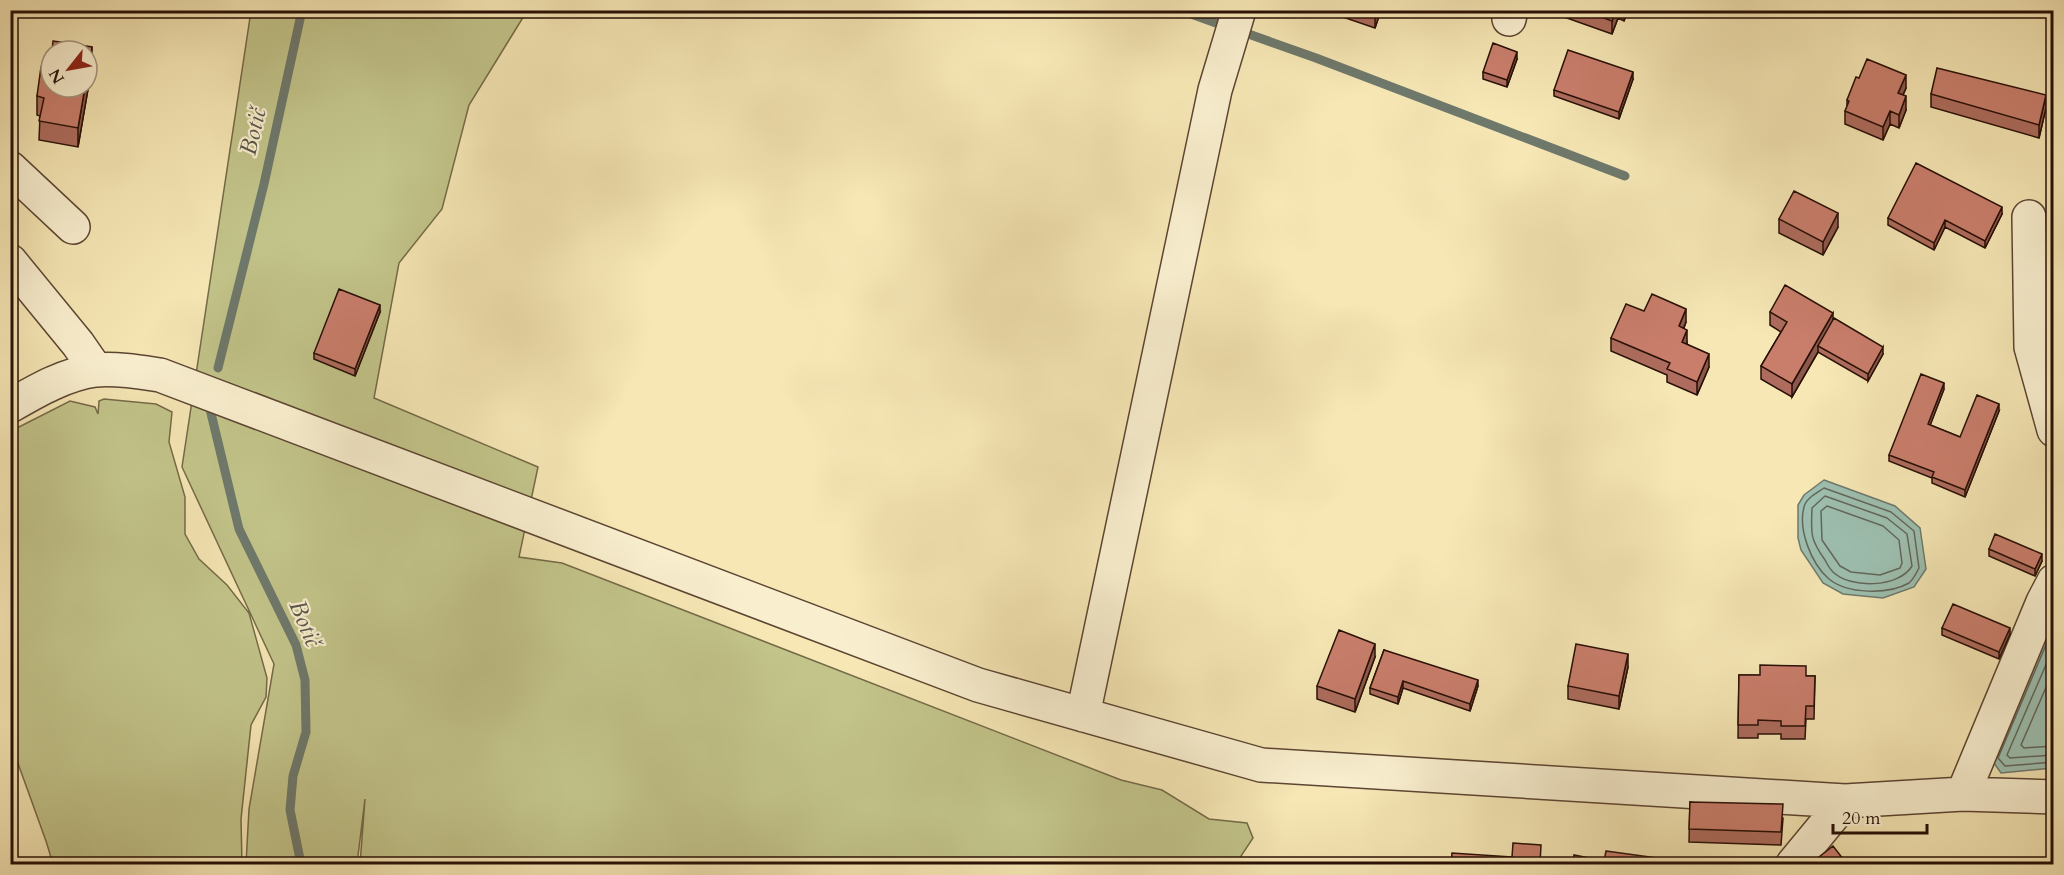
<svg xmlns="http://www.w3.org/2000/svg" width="2064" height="875" font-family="Cardo,serif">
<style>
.green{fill:#c2c48a;stroke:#756a48;stroke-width:1.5}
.water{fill:#9dbfb0;stroke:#6e796c;stroke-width:1.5}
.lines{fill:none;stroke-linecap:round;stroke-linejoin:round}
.shore{stroke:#62675b;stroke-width:1.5}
.stream{stroke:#6e796c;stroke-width:9}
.minor-casing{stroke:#5c4532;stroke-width:36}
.minor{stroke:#f9efcf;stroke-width:33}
.wall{fill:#ad6c5d;stroke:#280f06;stroke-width:1.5}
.shaded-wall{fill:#8d584c;stroke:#280f06;stroke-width:1.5}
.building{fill:#c97e6c;stroke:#280f06;stroke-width:1.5}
.labels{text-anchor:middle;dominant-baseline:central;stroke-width:4.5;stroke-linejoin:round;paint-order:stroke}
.water-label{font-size:24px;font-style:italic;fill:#57554a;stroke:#f9efcf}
</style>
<rect width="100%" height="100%" fill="#f6e7b5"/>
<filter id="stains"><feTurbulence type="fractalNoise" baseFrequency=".00333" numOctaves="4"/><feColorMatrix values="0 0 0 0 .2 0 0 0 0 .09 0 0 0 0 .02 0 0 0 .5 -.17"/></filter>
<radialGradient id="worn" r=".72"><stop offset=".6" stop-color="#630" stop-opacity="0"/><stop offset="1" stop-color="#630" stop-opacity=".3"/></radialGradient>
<path class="green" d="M 251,11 L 527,11 L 469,105 L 442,209 L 399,263 L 374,398 L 538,467 L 519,557 L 562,563 L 1121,780 L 1162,790 L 1209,819 L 1247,823 L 1253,838 L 1241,856 L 1239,864 L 360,864 L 365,799 L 357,864 L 246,864 L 249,809 L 274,664 L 182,467 Z
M 104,399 L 156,404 L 172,412 L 169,442 L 185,497 L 185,534 L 199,559 L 227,585 L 249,613 L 267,678 L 266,697 L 251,725 L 241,819 L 242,864 L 53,864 L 46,841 L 11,744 L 11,431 L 70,401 L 95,407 L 98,414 L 99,401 Z"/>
<path class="water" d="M 1824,480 L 1895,506 L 1920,528 L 1926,569 L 1914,587 L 1883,598 L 1843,594 L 1823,583 L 1801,550 L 1798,538 L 1798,505 L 1804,495 Z
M 2049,620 L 2053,620 L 2053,768 L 2001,773 L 1991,759 Z"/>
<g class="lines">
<path class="shore" d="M 1824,488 L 1891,512 L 1914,531 L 1919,568 C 1917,572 1913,580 1909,583 C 1888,595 1847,594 1829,579 C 1811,564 1798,529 1804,507 C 1806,498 1817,493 1824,488 Z
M 1825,496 L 1887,518 L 1907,534 L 1912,566 C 1899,588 1850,589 1833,572 C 1830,569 1827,564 1825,560 C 1810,539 1811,534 1812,508 Z
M 1827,506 L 1883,526 L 1899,540 L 1902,563 L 1900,568 L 1880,575 L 1851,572 L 1840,566 L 1822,540 L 1821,511 Z
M 2054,626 L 1998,758 L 2005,766 L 2054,762
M 2054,646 L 2007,755 L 2010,758 L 2054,755
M 2054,669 L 2021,745 L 2024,748 L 2054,746"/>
<path class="stream" d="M 1180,10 L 1227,27
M 1240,31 L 1316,58 L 1625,176
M 218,368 L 264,184 L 302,10
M 209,405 L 239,529 L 296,645 L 305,680 L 306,732 L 293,776 L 290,810 L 301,864"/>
<g class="minor-casing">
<path id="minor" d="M 1509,19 L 1511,10
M 10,168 L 73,227
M 2029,217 L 2031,347 L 2054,430
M 10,261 L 78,344 L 96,370
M 10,406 C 36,391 65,374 96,370 C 117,368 140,372 160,375 L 978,685 L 1261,765 L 1845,801 L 1963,794 L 2054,797
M 1083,715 L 1215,90 L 1239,10
M 1963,794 L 2043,602 L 2054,581
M 1793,864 L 1845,801"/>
</g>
<use href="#minor" class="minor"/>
</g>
<path class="wall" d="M 1328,10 L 1381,10 L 1375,28 L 1328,12 Z
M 1564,10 L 1628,10 L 1624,21 L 1618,18 L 1612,34 L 1564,17 Z
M 1517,59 L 1507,87 L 1483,79 L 1483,72 Z
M 92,66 L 78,147 L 39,140 L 40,116 L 37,115 L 37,96 L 49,69 Z
M 1859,78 L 1906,88 L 1903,95 L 1906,110 L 1899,128 L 1890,124 L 1883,140 L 1845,124 L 1845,111 L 1847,107 L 1847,100 Z
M 1633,79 L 1619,119 L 1554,96 L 1554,90 Z
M 1931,94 L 2046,108 L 2039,138 L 1931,107 Z
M 2002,214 L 1985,248 L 1945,227 L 1934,250 L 1888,225 L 1888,218 Z
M 1779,219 L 1838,227 L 1823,255 L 1779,233 Z
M 1644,311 L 1686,322 L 1684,328 L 1687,343 L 1687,344 L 1709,367 L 1697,395 L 1667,382 L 1667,375 L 1611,351 L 1611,338 Z
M 380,312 L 355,376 L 314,359 L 314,353 Z
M 1770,312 L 1833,320 L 1883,354 L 1868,381 L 1818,352 L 1792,397 L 1761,379 L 1761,366 L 1781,332 L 1770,325 Z
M 1944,389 L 1930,425 L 1960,437 L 1999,411 L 1965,497 L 1932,483 L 1932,478 L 1889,461 L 1889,455 Z
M 1989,549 L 2042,561 L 2035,576 L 1989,556 Z
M 1942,628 L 2010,634 L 1999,659 L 1942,635 Z
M 1384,650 L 1478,686 L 1470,711 L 1403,688 L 1398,704 L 1370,694 L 1370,688 Z
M 1375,657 L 1355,712 L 1317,699 L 1317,686 Z
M 1628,667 L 1619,709 L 1568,699 L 1568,686 Z
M 1739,675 L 1815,676 L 1814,719 L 1806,719 L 1805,739 L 1781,739 L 1781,734 L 1758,734 L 1758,738 L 1738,738 Z
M 1690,802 L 1783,818 L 1781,845 L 1689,842 Z"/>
<path class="shaded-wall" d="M 1376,10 L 1381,10 L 1375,28 L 1375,14 Z
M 1616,10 L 1618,10 L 1618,18 L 1612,34 L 1612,21 Z
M 1624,10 L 1628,10 L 1624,21 Z
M 92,47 L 92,66 L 78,147 L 78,128 L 85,87 L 87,87 L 87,78 Z
M 1517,52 L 1517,59 L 1507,87 L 1507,80 Z
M 1633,72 L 1633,79 L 1619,119 L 1619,112 Z
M 1906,75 L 1906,88 L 1898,106 L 1898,93 Z
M 2046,95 L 2046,108 L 2039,138 L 2039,125 Z
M 1906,96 L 1906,110 L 1899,128 L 1899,115 Z
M 1890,111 L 1890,124 L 1883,140 L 1883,127 Z
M 2002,207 L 2002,214 L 1985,248 L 1985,241 Z
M 1838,213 L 1838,227 L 1823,255 L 1823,242 Z
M 1945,220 L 1945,227 L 1934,250 L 1934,243 Z
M 380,305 L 380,312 L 355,376 L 355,369 Z
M 1686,309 L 1686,322 L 1679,339 L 1679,326 Z
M 1833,313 L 1833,326 L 1818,346 L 1818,352 L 1792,397 L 1792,384 Z
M 1687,330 L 1687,343 L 1682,356 L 1682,342 Z
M 1883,347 L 1883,354 L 1868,381 L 1868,374 Z
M 1709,354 L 1709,367 L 1697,395 L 1697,382 Z
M 1944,383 L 1944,389 L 1928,431 L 1928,424 Z
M 1999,404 L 1999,411 L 1965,497 L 1965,490 Z
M 2042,554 L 2042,561 L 2035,576 L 2035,569 Z
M 2010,628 L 2010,634 L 1999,659 L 1999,652 Z
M 1375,644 L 1375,657 L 1355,712 L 1355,699 Z
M 1628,654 L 1628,667 L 1619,709 L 1619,696 Z
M 1478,680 L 1478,686 L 1470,711 L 1470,704 Z
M 1403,681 L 1403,688 L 1398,704 L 1398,697 Z"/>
<path class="building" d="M 1364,10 L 1376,10 L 1375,14 Z
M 1583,10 L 1616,10 L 1612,21 Z
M 53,41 L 92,47 L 87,78 L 87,51 L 52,51 Z
M 1493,43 L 1517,52 L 1507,80 L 1483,72 Z
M 1568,50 L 1633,72 L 1619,112 L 1554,90 Z
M 51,56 L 51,87 L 85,87 L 78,128 L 39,121 L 44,98 L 37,96 L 41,67 L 49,69 Z
M 1867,59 L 1906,75 L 1898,93 L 1906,96 L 1899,115 L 1890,111 L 1883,127 L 1845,111 L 1849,101 L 1847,100 L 1856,77 L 1859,78 Z
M 1937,68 L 2046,95 L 2039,125 L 1931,94 Z
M 1916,163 L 2002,207 L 1985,241 L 1945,220 L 1934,243 L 1888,218 Z
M 1794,191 L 1838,213 L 1823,242 L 1779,219 Z
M 1785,285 L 1833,313 L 1792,384 L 1761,366 L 1787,322 L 1770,312 Z
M 339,289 L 380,305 L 355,369 L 314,353 Z
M 1652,294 L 1686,309 L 1679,326 L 1687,330 L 1682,342 L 1709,354 L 1697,382 L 1667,369 L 1670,363 L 1611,338 L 1626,304 L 1644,311 Z
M 1834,318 L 1883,347 L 1868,374 L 1818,346 Z
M 1921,374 L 1944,383 L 1928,424 L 1960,437 L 1977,395 L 1999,404 L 1965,490 L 1932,477 L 1934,472 L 1889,455 Z
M 1995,534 L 2042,554 L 2035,569 L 1989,549 Z
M 1953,604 L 2010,628 L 1999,652 L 1942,628 Z
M 1339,630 L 1375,644 L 1355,699 L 1317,686 Z
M 1576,644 L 1628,654 L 1619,696 L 1568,686 Z
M 1384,650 L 1478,680 L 1470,704 L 1403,681 L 1398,697 L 1370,688 Z
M 1760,665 L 1806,666 L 1806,676 L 1815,676 L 1814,706 L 1806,706 L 1805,726 L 1781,726 L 1781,721 L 1758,720 L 1758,725 L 1738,725 L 1739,675 L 1760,675 Z
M 1690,802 L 1783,804 L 1781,832 L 1689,829 Z
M 1513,843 L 1541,845 L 1540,864 L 1451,864 L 1452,853 L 1512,857 Z
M 1833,846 L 1847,864 L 1810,864 Z
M 1606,851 L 1701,864 L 1573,864 L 1574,855 L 1604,861 Z
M 1725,859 L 1730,864 L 1720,864 Z"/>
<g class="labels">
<g class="water-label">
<text transform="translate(253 132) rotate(-77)">Botič</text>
<text transform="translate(305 623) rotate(67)">Botič</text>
</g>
</g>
<rect width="2064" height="875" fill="none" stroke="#f6e7b5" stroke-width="36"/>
<rect x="12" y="12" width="2040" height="851" fill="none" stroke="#280f06" stroke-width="3"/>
<rect x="18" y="18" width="2028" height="839" fill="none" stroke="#280f06" stroke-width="1.5"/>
<g transform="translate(69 69) rotate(239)"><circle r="28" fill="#f9efcf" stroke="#a5957f" stroke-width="1.5"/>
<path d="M0-4.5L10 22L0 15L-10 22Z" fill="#8f2418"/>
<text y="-9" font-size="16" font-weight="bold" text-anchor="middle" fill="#280f06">N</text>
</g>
<path d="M1833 824v9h94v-9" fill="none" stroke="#280f06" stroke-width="3"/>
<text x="1842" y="824" font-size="18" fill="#280f06" stroke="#f9efcf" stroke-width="4.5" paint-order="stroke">20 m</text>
<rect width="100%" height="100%" filter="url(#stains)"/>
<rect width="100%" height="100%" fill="url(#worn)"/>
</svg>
